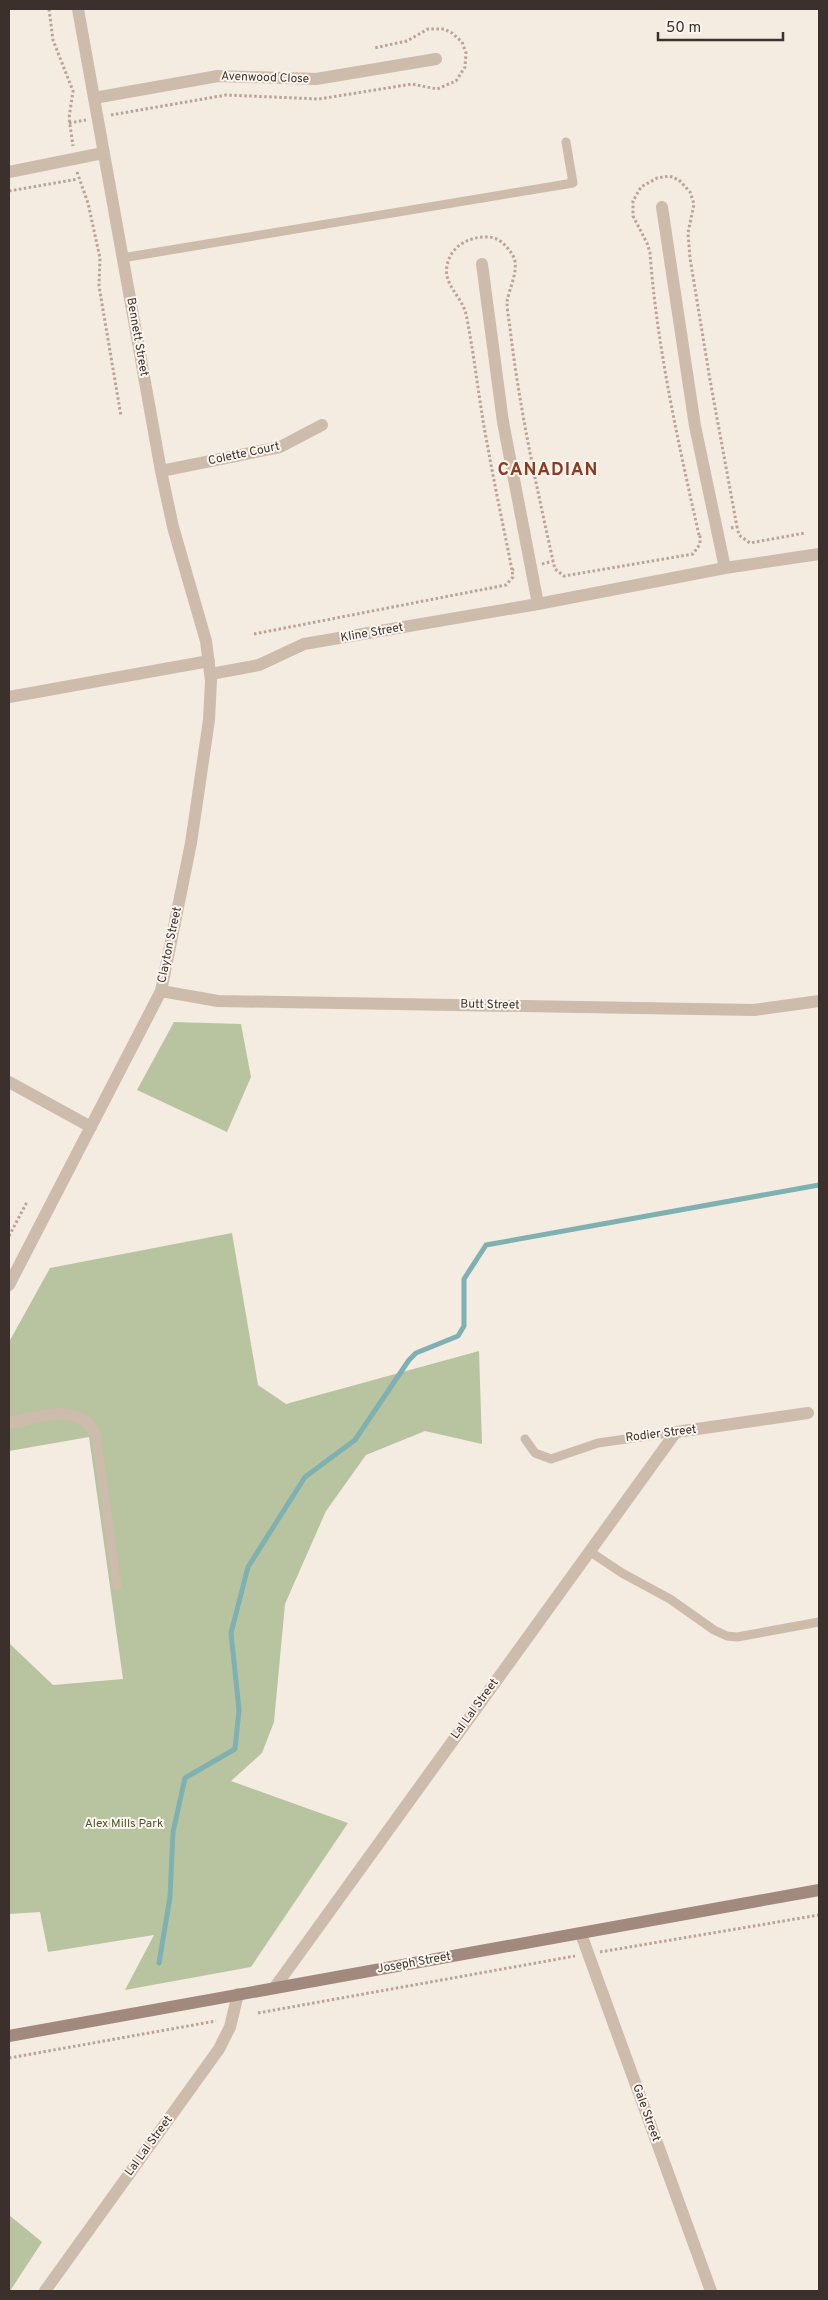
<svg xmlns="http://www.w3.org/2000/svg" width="828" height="2300" font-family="Overpass,sans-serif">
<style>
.green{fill:#b8c4a0}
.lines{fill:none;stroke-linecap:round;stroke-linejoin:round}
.stream{stroke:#7fb0b2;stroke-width:5}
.path{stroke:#b9a596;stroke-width:3;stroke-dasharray:2.5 2.5;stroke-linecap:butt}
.lane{stroke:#cdbbac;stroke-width:9}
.street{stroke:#cdbbac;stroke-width:12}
.secondary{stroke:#a18a7d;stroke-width:12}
.labels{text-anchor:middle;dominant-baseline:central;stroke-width:4;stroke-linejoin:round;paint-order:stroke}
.street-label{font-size:12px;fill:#3b302b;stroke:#fbf5ee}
.park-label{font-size:12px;fill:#4a5a2e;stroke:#fbf5ee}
.district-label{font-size:18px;font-weight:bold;letter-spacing:1px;fill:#8c3b22;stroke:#fbf5ee}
</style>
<rect width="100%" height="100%" fill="#f4ebe1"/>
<path class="green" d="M 174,1022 L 241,1024 L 251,1077 L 227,1132 L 137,1090 Z
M 232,1233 L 258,1385 L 286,1404 L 479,1351 L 482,1444 L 425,1431 L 366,1455 L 326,1511 L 285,1604 L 274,1722 L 262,1753 L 231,1781 L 348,1823 L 251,1967 L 125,1990 L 154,1935 L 48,1952 L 40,1912 L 9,1914 L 9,1643 L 53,1685 L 123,1679 L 89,1437 L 9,1451 L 9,1342 L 50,1268 Z
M 9,2215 L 42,2242 L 10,2291 L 9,2291 Z"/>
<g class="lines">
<path class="stream" d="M 159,1963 L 170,1897 L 173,1832 L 185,1778 L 235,1749 L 239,1710 L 231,1633 L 248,1567 L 305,1477 L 355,1440 L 409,1360 L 416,1353 L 458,1336 L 464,1326 L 464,1279 L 486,1245 L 819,1185"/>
<path class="path" d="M 49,9 L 53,40 L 73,91 L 69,118 L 73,146
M 111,115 L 226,95 L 319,99 L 412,84 L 437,89 L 456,81 L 465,67 L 466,53 L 462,42 L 452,33 L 444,29 L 428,29 L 407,41 L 374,48
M 69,123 L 86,120
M 77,172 L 88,203 L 100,258 L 99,286 L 121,416
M 9,191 L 78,179
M 731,528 L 737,527 L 739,535 L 750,543 L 805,533
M 699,535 C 678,442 657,347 650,253 L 647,243 L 633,216 L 633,201 L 641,187 L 657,178 L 670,176 L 679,180 L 690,192 L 694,204 L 688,233 L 690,258 L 710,380 L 737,527
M 542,564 L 553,561 L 555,569 L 564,576 L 693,554 L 700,544 L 700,534
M 512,570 C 504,529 495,488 488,448 C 479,403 475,358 466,314 C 462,297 443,284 447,266 C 450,247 468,237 485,237 C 498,236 506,245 512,254 C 521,267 509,288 507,302 C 507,310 509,319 510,328 C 519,406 536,484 553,561
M 254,634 L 506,585 L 513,577 L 512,570 L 514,569
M 9,1236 L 27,1202
M 600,1952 L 819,1915
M 258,2013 L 575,1956
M 9,2058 L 216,2021"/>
<path class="lane" d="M 122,258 L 573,183 L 566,142
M 96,1436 L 117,1586
M 525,1439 L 535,1453 L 551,1459 L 598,1443 L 676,1432
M 589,1551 L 622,1573 L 670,1599 L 714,1630 L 727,1636 L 737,1637 L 819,1622"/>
<path class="street" d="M 94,98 L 218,76 L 316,79 L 436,59
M 9,172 L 103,153
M 662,207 L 695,426 L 725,568
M 482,264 L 503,422 L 538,604
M 161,471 L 280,447 L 322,425
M 211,674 L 259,665 L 304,644 L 538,604 L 725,568 L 819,554
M 9,697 L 209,661
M 161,991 L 218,1001 L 754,1010 L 819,1001
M 9,1082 L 91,1127
M 9,1285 L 161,991 L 191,843 L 209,720 L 211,681 L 206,641 L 173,527 L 161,471 L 78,9
M 9,1423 C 38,1418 81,1400 96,1436
M 581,1934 L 711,2291
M 275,1987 L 676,1432 L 808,1413
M 45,2291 L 219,2049 L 230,2027 L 238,1994"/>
<path class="secondary" d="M 9,2036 L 819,1890"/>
</g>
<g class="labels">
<g class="street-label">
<text transform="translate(265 78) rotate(2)">Avenwood Close</text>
<text transform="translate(137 337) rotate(80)">Bennett Street</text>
<text transform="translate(244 454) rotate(-12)">Colette Court</text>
<text transform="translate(372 633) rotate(-10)">Kline Street</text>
<text transform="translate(170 945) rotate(-78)">Clayton Street</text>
<text transform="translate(490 1005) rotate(1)">Butt Street</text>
<text transform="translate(661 1434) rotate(-7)">Rodier Street</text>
<text transform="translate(475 1709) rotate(-54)">Lal Lal Street</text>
<text transform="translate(414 1963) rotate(-10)">Joseph Street</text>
<text transform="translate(646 2113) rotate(70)">Gale Street</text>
<text transform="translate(149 2146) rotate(-54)">Lal Lal Street</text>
</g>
<g class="park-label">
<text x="124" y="1824">Alex Mills Park</text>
</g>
<g class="district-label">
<text x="548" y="470">CANADIAN</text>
</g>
</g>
<rect width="828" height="2300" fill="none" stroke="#3b302b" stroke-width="20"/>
<path d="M658 32v8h125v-8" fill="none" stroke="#3b302b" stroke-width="2.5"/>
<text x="666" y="32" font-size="15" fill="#3b302b" stroke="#fbf5ee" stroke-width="4" paint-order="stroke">50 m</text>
</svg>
